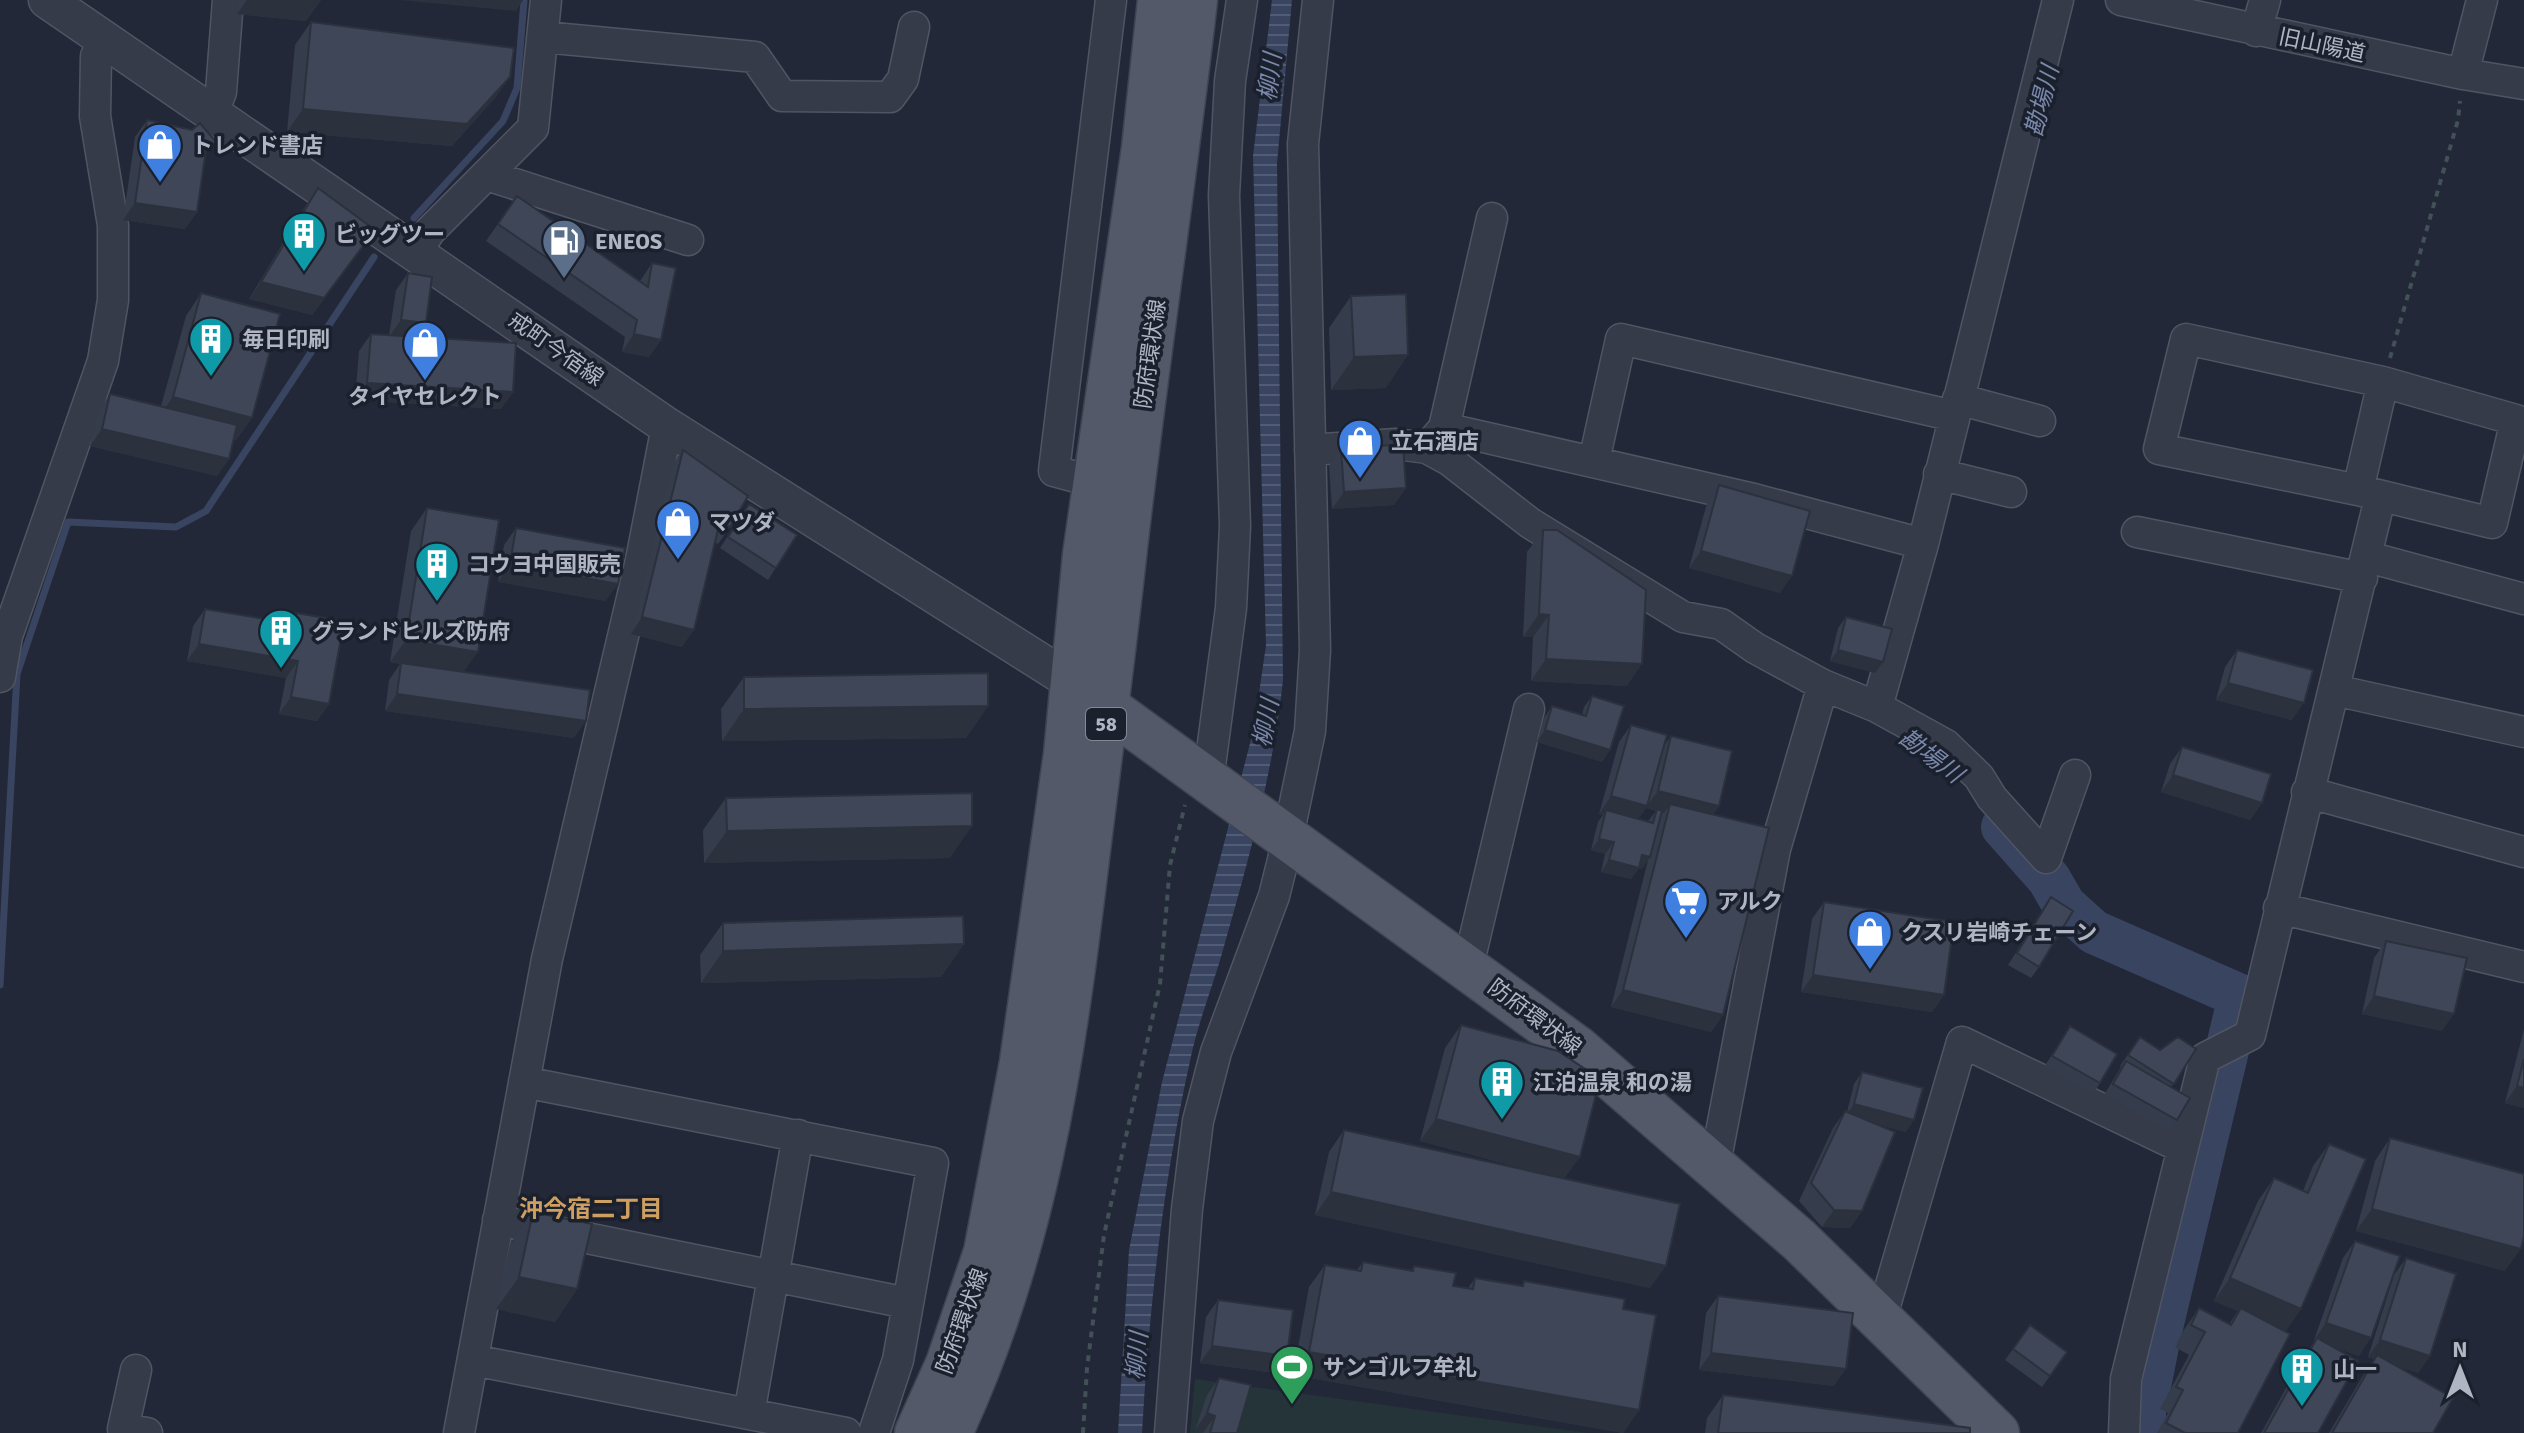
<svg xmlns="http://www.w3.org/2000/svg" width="2524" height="1433" font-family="Signika,'Noto Sans JP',sans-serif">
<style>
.grass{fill:#243439}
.water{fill:url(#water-rules)}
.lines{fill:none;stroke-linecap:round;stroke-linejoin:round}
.stream{stroke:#384460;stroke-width:7}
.river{stroke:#384460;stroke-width:44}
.minor-casing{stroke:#505563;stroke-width:33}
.tertiary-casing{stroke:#505563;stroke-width:39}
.primary-casing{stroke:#3f4451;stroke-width:47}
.path{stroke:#415156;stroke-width:4;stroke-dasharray:6 6;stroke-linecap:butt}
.minor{stroke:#353b48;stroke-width:30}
.tertiary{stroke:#353b48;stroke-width:36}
.primary{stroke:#535968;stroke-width:44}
.wall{fill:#353c4b;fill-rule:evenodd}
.shaded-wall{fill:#2b313d}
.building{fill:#3e4657;stroke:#2b313d;stroke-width:2}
.labels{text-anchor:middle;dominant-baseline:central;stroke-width:7;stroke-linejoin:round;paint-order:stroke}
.shield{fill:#1b202d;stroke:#838897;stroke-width:2}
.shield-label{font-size:20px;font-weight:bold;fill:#b0b5c4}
.street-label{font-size:22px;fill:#b0b5c4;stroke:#1b202d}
.poi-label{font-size:22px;font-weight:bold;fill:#b0b5c4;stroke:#1b202d;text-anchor:start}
.water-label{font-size:24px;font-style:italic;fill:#7988ab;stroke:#1b202d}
.neighbourhood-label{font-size:24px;font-weight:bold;fill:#ce9f61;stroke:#1b202d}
</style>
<defs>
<pattern id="water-rules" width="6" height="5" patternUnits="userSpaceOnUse" patternTransform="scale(2)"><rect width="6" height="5" fill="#384460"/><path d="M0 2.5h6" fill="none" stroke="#525d75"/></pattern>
</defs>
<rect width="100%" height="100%" fill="#222838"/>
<path class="grass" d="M 1195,1379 L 1588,1433 L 1190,1433 Z"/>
<path class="water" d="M 1272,0 L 1292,0 L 1277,163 L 1283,680 C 1273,775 1247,865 1221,957 C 1211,991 1197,1026 1190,1061 C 1163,1183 1149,1308 1142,1433 L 1118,1433 L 1129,1250 L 1162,1082 L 1254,728 L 1266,645 L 1253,156 Z"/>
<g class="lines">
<path class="stream" d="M 414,218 L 503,121 L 517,88 L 524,0
M 0,985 L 17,674 L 68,522 L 176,527 L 206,511 L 374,257"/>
<path class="river" d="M 2003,827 L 2049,879 L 2064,905 L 2094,932 L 2240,996 L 2159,1336 L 2144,1412 L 2144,1433"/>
<g class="minor-casing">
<path id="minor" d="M 2121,0 L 2463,74 L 2524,84
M 2256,31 L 2265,0
M 543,37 L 755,57 L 782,96 L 890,97 L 903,79 L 914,27
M 2463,74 L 2482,0
M 213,113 L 221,92 L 228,0
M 487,175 L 688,240
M 416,252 L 430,231 L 533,128 L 546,0
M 2186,339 L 2383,382 L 2516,420 L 2492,523 L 2358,490 L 2159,449 Z
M 1958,399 L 2040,421
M 1444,428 L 1750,498 L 1923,544
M 1427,448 L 1449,460 L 1530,523 L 1683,617 L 1721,624 L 1755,648 L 1823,685 L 1877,707 L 1946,745 L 1979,777 L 1992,798 L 2046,858 L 2075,775
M 1310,450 L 1396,444 L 1427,448 L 1444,428 L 1492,218
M 1594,461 L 1621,339 L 1954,416
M 1939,474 L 2011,492
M 1095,482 L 1054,471 L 1111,0
M 2358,490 L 2383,382
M 2137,532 L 2362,578
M 2368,557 L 2524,599
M 0,677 L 7,636 L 103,361 L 113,300 L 113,225 L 95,116 L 96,56 L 106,40
M 2334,690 L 2524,732
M 1877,707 L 1923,544 L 2058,0
M 1208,781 L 1231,608 L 1235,526 L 1224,195 L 1230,81 L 1242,0
M 2307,792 L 2524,852
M 2279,908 L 2524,967
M 1468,966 L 1529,709
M 524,1082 L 933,1163 L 898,1360 L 874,1433
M 1715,1164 L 1775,849 L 1823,685
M 498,1220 L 907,1303
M 1881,1319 L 1962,1042 L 2183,1148
M 473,1360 L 846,1433
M 136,1370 L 123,1429 L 147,1433
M 749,1414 L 798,1135
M 459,1433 L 547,959 L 641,560 L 667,426
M 1170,1433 L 1187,1209 L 1198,1121 L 1216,1052 L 1274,896 L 1283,860 L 1310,731 L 1315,650 L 1303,144 L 1318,0
M 2124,1433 L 2126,1379 L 2205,1058 L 2250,1035 L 2380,498"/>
</g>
<g class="tertiary-casing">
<path id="tertiary" d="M 47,0 L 667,426 L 1074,683"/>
</g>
<g class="primary-casing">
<path id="primary" d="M 1089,694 L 1577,1048 L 1799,1240 L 1997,1433
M 917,1433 L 948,1364 L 986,1252 L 1022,1062 L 1066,754 L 1085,555 L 1144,148 L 1160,0
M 950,1433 C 1035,1251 1062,1063 1086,866 C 1098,768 1111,672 1122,574 C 1143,383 1173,192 1195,0"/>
</g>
<path class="path" d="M 2390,358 L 2458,120 L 2460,101
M 1083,1433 L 1087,1368 L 1104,1235 L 1160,984 L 1170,865 L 1185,805"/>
<use href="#minor" class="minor"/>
<use href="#tertiary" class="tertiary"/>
<use href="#primary" class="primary"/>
</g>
<path class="wall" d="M 238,0 L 321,0 L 306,21 L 237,14 Z
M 311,22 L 510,77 L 494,99 L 452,146 L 287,132 L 295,45 Z
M 147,120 L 205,157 L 197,212 L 185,229 L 123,220 L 135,137 Z
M 318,188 L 363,247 L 312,315 L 249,299 L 306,205 Z
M 517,196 L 640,281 L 652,263 L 661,340 L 649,357 L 622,352 L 625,337 L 486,241 Z
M 408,273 L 426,323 L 416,337 L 513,392 L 501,409 L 355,400 L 359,351 L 371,334 L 389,335 L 396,290 Z
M 201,293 L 252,418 L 236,440 L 234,440 L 229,459 L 217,476 L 90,446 L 98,412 L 110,394 L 161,406 L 186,316 Z
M 1351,296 L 1386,388 L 1331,390 L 1329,328 Z
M 1341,449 L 1406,488 L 1394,505 L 1332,509 L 1329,466 Z
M 683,450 L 730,527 L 718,544 L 715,542 L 682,647 L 631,634 L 671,467 Z
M 1719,485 L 1780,593 L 1689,568 L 1707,503 Z
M 749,504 L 797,535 L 768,580 L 720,548 Z
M 427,508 L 464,672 L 574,738 L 385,711 L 389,680 L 400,664 L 390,662 L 411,531 Z
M 516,528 L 606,601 L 498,582 L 504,545 Z
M 1543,530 L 1627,686 L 1531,681 L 1533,637 L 1523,637 L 1527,552 Z
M 205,609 L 289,623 L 296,613 L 329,704 L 317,721 L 279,714 L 286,678 L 187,661 L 193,626 Z
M 1846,617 L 1875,673 L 1830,661 L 1838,628 Z
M 2237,650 L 2292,720 L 2216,700 L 2225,667 Z
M 744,677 L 988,706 L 966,738 L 722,741 L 721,709 Z
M 1592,696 L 1610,750 L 1602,762 L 1537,742 L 1544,718 L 1552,706 L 1582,715 L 1584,707 Z
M 1631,725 L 1664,746 L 1671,736 L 1719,806 L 1713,814 L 1723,1015 L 1711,1032 L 1611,1007 L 1648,860 L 1642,869 L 1639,868 L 1631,879 L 1601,872 L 1605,854 L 1591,850 L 1598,822 L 1603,815 L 1599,814 L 1619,742 ZM 1646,808 L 1656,811 L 1648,821 L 1638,819 Z
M 2182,747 L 2262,803 L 2250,820 L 2161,792 L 2170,764 Z
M 726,798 L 950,858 L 704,863 L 703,830 Z
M 2051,897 L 2039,967 L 2031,978 L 2008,965 Z
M 1824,902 L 1944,995 L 1932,1012 L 1801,992 L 1812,919 Z
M 723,923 L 964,944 L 941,977 L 701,983 L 700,955 Z
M 2386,941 L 2442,1031 L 2362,1014 L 2374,958 Z
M 1461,1025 L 1564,1178 L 1650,1288 L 1315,1215 L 1329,1152 L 1344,1130 L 1548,1175 L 1420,1141 L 1445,1048 Z
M 2070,1026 L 2100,1083 L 2092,1095 L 2044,1067 Z
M 2524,1029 L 2524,1108 L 2505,1103 Z
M 2140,1037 L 2160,1050 L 2196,1049 L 2171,1087 L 2177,1120 L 2169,1132 L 2104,1095 L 2121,1067 L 2120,1066 Z
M 1862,1072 L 1906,1132 L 1873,1123 L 1862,1211 L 1850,1228 L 1822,1227 L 1799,1201 L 1833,1128 L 1845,1111 L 1847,1112 L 1854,1084 Z
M 2390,1138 L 2505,1271 L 2356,1231 L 2375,1161 Z
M 2329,1144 L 2301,1309 L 2285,1332 L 2238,1433 L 2157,1433 L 2168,1413 L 2160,1409 L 2189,1355 L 2175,1347 L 2183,1331 L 2199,1308 L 2229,1324 L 2238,1311 L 2214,1301 L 2258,1201 L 2274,1178 L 2303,1191 L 2313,1166 Z
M 533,1212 L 577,1289 L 555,1322 L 496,1309 L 510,1244 Z
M 2355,1241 L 2359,1356 L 2330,1346 L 2318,1433 L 2261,1433 L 2301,1361 L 2315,1341 L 2314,1340 L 2343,1258 Z
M 2406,1258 L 2430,1356 L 2418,1373 L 2399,1367 L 2433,1433 L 2329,1433 L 2362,1377 L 2374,1359 L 2368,1357 L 2394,1275 Z
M 1363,1262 L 1411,1270 L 1414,1266 L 1453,1286 L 1468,1288 L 1475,1278 L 1521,1286 L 1524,1281 L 1623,1309 L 1639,1410 L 1623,1433 L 1293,1375 L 1309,1287 L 1325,1265 L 1357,1270 Z
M 1718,1296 L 1834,1386 L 1699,1370 L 1706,1313 Z
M 1218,1300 L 1275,1373 L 1200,1363 L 1206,1317 Z
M 2030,1325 L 2067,1352 L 2042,1387 L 2005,1360 Z
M 1219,1378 L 1237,1433 L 1203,1433 L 1195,1430 L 1207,1395 Z
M 1723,1395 L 1970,1433 L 1705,1433 L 1707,1418 Z"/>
<path class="shaded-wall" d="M 247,0 L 321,0 L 306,21 L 237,14 Z
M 399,0 L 523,0 L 516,11 Z
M 510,77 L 494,99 L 452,146 L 287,132 L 303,109 Z
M 135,203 L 197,212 L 185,229 L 123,220 Z
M 363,247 L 312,315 L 249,299 L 261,282 Z
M 401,320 L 426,323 L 414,340 L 389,337 Z
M 634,334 L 661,340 L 649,357 L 622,352 Z
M 1408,355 L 1386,388 L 1331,390 L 1354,357 Z
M 367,383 L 513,392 L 501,409 L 355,400 Z
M 173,397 L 252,418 L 236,440 L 157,419 Z
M 102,429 L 229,459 L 217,476 L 90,446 Z
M 1406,488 L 1394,505 L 1332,509 L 1344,492 Z
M 1701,551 L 1792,576 L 1780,593 L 1689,568 Z
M 510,564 L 618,584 L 606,601 L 498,582 Z
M 1539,614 L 1549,615 L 1533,637 L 1523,637 Z
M 642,617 L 694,630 L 682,647 L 631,634 Z
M 406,640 L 478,652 L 462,674 L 390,662 Z
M 199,644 L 298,661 L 286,678 L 187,661 Z
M 1838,650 L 1883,662 L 1875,673 L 1830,661 Z
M 1546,659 L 1642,664 L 1627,686 L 1531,681 Z
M 2228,683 L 2304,703 L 2292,720 L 2216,700 Z
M 397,694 L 586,721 L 574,738 L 385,711 Z
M 291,697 L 329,704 L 317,721 L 279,714 Z
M 988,706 L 966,738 L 722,741 L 744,709 Z
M 1545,730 L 1610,750 L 1602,762 L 1537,742 Z
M 2173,775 L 2262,803 L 2250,820 L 2161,792 Z
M 1658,791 L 1719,806 L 1708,823 L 1670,804 L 1664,813 L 1646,808 L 1635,823 L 1606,810 L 1603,815 L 1599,814 L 1611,796 L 1647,806 Z
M 972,826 L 950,858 L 704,863 L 727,831 Z
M 1599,839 L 1614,842 L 1605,854 L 1591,850 Z
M 1642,855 L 1650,857 L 1642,869 L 1639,868 L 1631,879 L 1601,872 L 1609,860 Z
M 964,944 L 941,977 L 701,983 L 723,951 Z
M 1813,975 L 1944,995 L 1932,1012 L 1801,992 Z
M 1623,990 L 1723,1015 L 1711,1032 L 1611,1007 Z
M 2374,996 L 2454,1014 L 2442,1031 L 2362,1014 Z
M 2517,1086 L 2524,1088 L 2524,1108 L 2505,1103 Z
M 1854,1104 L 1914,1120 L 1906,1132 L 1846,1116 Z
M 1436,1119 L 1580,1157 L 1564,1179 L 1420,1141 Z
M 1331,1192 L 1666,1266 L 1650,1288 L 1315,1215 Z
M 2372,1209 L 2521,1249 L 2505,1271 L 2356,1231 Z
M 1834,1210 L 1862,1211 L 1850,1228 L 1822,1227 Z
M 519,1277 L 577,1289 L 555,1322 L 496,1309 Z
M 2230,1278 L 2301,1309 L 2285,1332 L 2214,1301 Z
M 2326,1323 L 2371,1338 L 2359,1356 L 2314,1340 Z
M 2380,1340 L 2430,1356 L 2418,1373 L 2368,1357 Z
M 1212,1346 L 1287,1356 L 1275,1373 L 1200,1363 Z
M 1309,1352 L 1639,1410 L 1623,1433 L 1293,1375 Z
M 1711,1353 L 1846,1369 L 1834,1386 L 1699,1370 Z
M 1207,1413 L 1215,1416 L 1203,1433 L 1195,1430 Z"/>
<path class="building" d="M 311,22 L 514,48 L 510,77 L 467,124 L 303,109 Z
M 147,120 L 192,130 L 200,123 L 216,142 L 206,150 L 197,212 L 135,203 Z
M 318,188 L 375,230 L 324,298 L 261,282 Z
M 517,196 L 648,287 L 652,263 L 676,268 L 661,340 L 634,334 L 637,320 L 498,224 Z
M 408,273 L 432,277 L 426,323 L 401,320 Z
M 201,293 L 280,314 L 252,418 L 173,397 Z
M 1406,294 L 1408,355 L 1354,357 L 1351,296 Z
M 371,334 L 516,343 L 513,392 L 367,383 Z
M 110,394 L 237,425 L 229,459 L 102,429 Z
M 1403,444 L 1406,488 L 1344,492 L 1341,449 Z
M 683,450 L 748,496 L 730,527 L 720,521 L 694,630 L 642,617 Z
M 1719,485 L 1810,511 L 1792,576 L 1701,551 Z
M 749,504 L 797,535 L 776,568 L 728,537 Z
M 427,508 L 499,520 L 478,652 L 406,640 Z
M 516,528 L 625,548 L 618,584 L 510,564 Z
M 1543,530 L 1557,530 L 1646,590 L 1642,664 L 1546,659 L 1549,615 L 1539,614 Z
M 205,609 L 294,624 L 296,613 L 344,621 L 329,704 L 291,697 L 298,661 L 199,644 Z
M 1846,617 L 1892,629 L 1883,662 L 1838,650 Z
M 2237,650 L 2313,670 L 2304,703 L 2228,683 Z
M 401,663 L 590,690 L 586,721 L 397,694 Z
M 988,673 L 988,706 L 744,709 L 744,677 Z
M 1592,696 L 1624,706 L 1610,750 L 1545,730 L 1552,706 L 1586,716 Z
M 1631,725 L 1667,735 L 1647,806 L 1611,796 Z
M 1671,736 L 1732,751 L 1719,806 L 1658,791 Z
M 2182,747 L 2271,774 L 2262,803 L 2173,775 Z
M 972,793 L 972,826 L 727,831 L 726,798 Z
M 1670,804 L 1769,828 L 1723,1015 L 1623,990 Z
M 1657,809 L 1662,811 L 1650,857 L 1642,855 L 1639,868 L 1609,860 L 1614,842 L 1599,839 L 1606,810 L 1653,823 Z
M 2051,897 L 2073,911 L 2039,967 L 2017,953 Z
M 1824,902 L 1954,922 L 1944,995 L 1813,975 Z
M 963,916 L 964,944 L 723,951 L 723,923 Z
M 2386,941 L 2467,958 L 2454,1014 L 2374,996 Z
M 1461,1025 L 1558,1051 L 1600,1079 L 1580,1157 L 1436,1119 Z
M 2070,1026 L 2117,1054 L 2100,1083 L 2052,1056 Z
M 2140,1037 L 2160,1050 L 2178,1037 L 2196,1049 L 2174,1084 L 2128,1055 Z
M 2524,1059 L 2524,1088 L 2517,1086 Z
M 2126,1061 L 2190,1098 L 2177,1120 L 2113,1084 Z
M 1862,1072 L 1923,1088 L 1914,1120 L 1854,1104 Z
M 1845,1111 L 1895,1132 L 1862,1211 L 1834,1210 L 1811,1183 Z
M 1344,1130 L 1680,1204 L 1666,1266 L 1331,1192 Z
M 2390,1138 L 2524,1174 L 2524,1236 L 2521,1249 L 2372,1209 Z
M 2329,1144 L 2366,1159 L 2301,1309 L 2230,1278 L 2274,1178 L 2308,1193 Z
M 533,1212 L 592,1224 L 577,1289 L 519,1277 Z
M 2355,1241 L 2400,1256 L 2371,1338 L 2326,1323 Z
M 2406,1258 L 2456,1274 L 2430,1356 L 2380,1340 Z
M 1363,1262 L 1413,1271 L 1414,1266 L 1456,1273 L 1453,1286 L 1473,1289 L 1475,1278 L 1523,1286 L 1524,1281 L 1625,1299 L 1623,1309 L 1656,1315 L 1639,1410 L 1309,1352 L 1325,1265 L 1361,1271 Z
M 1718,1296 L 1853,1313 L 1846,1369 L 1711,1353 Z
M 1218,1300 L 1293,1310 L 1287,1356 L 1212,1346 Z
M 2199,1308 L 2231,1325 L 2241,1308 L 2290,1334 L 2238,1433 L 2185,1433 L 2166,1423 L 2183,1390 L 2176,1387 L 2205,1332 L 2191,1325 Z
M 2030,1325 L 2067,1352 L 2050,1376 L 2013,1349 Z
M 2317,1338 L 2358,1361 L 2318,1433 L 2264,1433 Z
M 2377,1355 L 2453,1398 L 2433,1433 L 2332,1433 Z
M 1219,1378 L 1251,1385 L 1237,1433 L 1210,1433 L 1215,1416 L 1207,1413 Z
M 1723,1395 L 1970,1428 L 1970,1433 L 1718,1433 Z"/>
<defs>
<g id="shop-pin" transform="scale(2.3)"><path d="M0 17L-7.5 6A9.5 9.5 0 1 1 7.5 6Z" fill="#3f7fe0" stroke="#1b202d"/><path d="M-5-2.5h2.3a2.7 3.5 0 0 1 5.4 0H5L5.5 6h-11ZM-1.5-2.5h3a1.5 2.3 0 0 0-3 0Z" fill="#fff"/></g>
<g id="building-pin" transform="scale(2.3)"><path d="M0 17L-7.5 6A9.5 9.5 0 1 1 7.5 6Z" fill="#0f9aa8" stroke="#1b202d"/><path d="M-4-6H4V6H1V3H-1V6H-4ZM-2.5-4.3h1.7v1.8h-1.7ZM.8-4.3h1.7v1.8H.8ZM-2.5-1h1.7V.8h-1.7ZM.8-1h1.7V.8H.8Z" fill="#fff"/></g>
<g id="fuel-pin" transform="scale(2.3)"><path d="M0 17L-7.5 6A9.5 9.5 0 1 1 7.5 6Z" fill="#5c6f8a" stroke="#1b202d"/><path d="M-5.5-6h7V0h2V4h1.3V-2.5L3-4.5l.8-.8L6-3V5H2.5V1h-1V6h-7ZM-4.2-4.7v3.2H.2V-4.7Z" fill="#fff"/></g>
<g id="supermarket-pin" transform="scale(2.3)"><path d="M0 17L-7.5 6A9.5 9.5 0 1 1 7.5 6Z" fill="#3f7fe0" stroke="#1b202d"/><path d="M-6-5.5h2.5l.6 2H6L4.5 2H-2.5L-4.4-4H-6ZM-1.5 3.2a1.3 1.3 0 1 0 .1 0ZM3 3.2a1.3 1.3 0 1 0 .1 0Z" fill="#fff"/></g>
<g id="stadium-pin" transform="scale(2.3)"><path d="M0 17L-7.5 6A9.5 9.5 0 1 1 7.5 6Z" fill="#2e9e5b" stroke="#1b202d"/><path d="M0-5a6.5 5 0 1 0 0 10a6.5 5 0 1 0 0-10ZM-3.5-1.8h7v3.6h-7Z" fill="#fff"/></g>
</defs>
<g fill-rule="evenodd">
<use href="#shop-pin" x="160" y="145"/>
<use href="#building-pin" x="304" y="234"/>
<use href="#fuel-pin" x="564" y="241"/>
<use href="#building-pin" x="211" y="339"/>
<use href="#shop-pin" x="425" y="343"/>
<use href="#shop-pin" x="1360" y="441"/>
<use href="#shop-pin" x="678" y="522"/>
<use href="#building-pin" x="437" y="564"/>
<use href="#building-pin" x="281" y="631"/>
<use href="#supermarket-pin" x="1686" y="901"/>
<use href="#shop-pin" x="1870" y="932"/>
<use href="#building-pin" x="1502" y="1082"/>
<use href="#stadium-pin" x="1292" y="1367"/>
<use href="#building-pin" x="2302" y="1369"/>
</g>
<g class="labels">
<rect class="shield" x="1086" y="708" width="40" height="32" rx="6"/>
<g class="shield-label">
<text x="1106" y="724">58</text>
</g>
<g class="street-label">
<text transform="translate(2322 45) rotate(12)">旧山陽道</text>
<text transform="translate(556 349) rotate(35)">戒町今宿線</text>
<text transform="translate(1150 354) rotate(-82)">防府環状線</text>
<text transform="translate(1535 1017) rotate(37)">防府環状線</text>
<text transform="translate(962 1321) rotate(-70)">防府環状線</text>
</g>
<g class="poi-label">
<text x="191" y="145">トレンド書店</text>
<text x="335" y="234">ビッグツー</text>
<text x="595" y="241">ENEOS</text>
<text x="242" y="339">毎日印刷</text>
<text x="425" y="396" text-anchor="middle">タイヤセレクト</text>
<text x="1391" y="441">立石酒店</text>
<text x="709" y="522">マツダ</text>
<text x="468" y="564">コウヨ中国販売</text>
<text x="312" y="631">グランドヒルズ防府</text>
<text x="1717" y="901">アルク</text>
<text x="1901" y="932">クスリ岩崎チェーン</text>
<text x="1533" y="1082">江泊温泉 和の湯</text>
<text x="1323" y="1367">サンゴルフ牟礼</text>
<text x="2333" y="1369">山一</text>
</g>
<g class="water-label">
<text transform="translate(1270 77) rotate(-83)">柳川</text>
<text transform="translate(2042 101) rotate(-76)">勘場川</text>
<text transform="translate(1266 723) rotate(-79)">柳川</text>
<text transform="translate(1931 756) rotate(37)">勘場川</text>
<text transform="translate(1137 1356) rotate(-85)">柳川</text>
</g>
<g class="neighbourhood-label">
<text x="591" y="1209">沖今宿二丁目</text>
</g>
</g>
<g transform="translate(2460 1369)" stroke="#1b202d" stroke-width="6" paint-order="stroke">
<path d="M0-6L14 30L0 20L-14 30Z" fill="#b0b5c4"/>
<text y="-12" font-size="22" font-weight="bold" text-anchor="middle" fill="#b0b5c4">N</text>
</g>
</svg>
